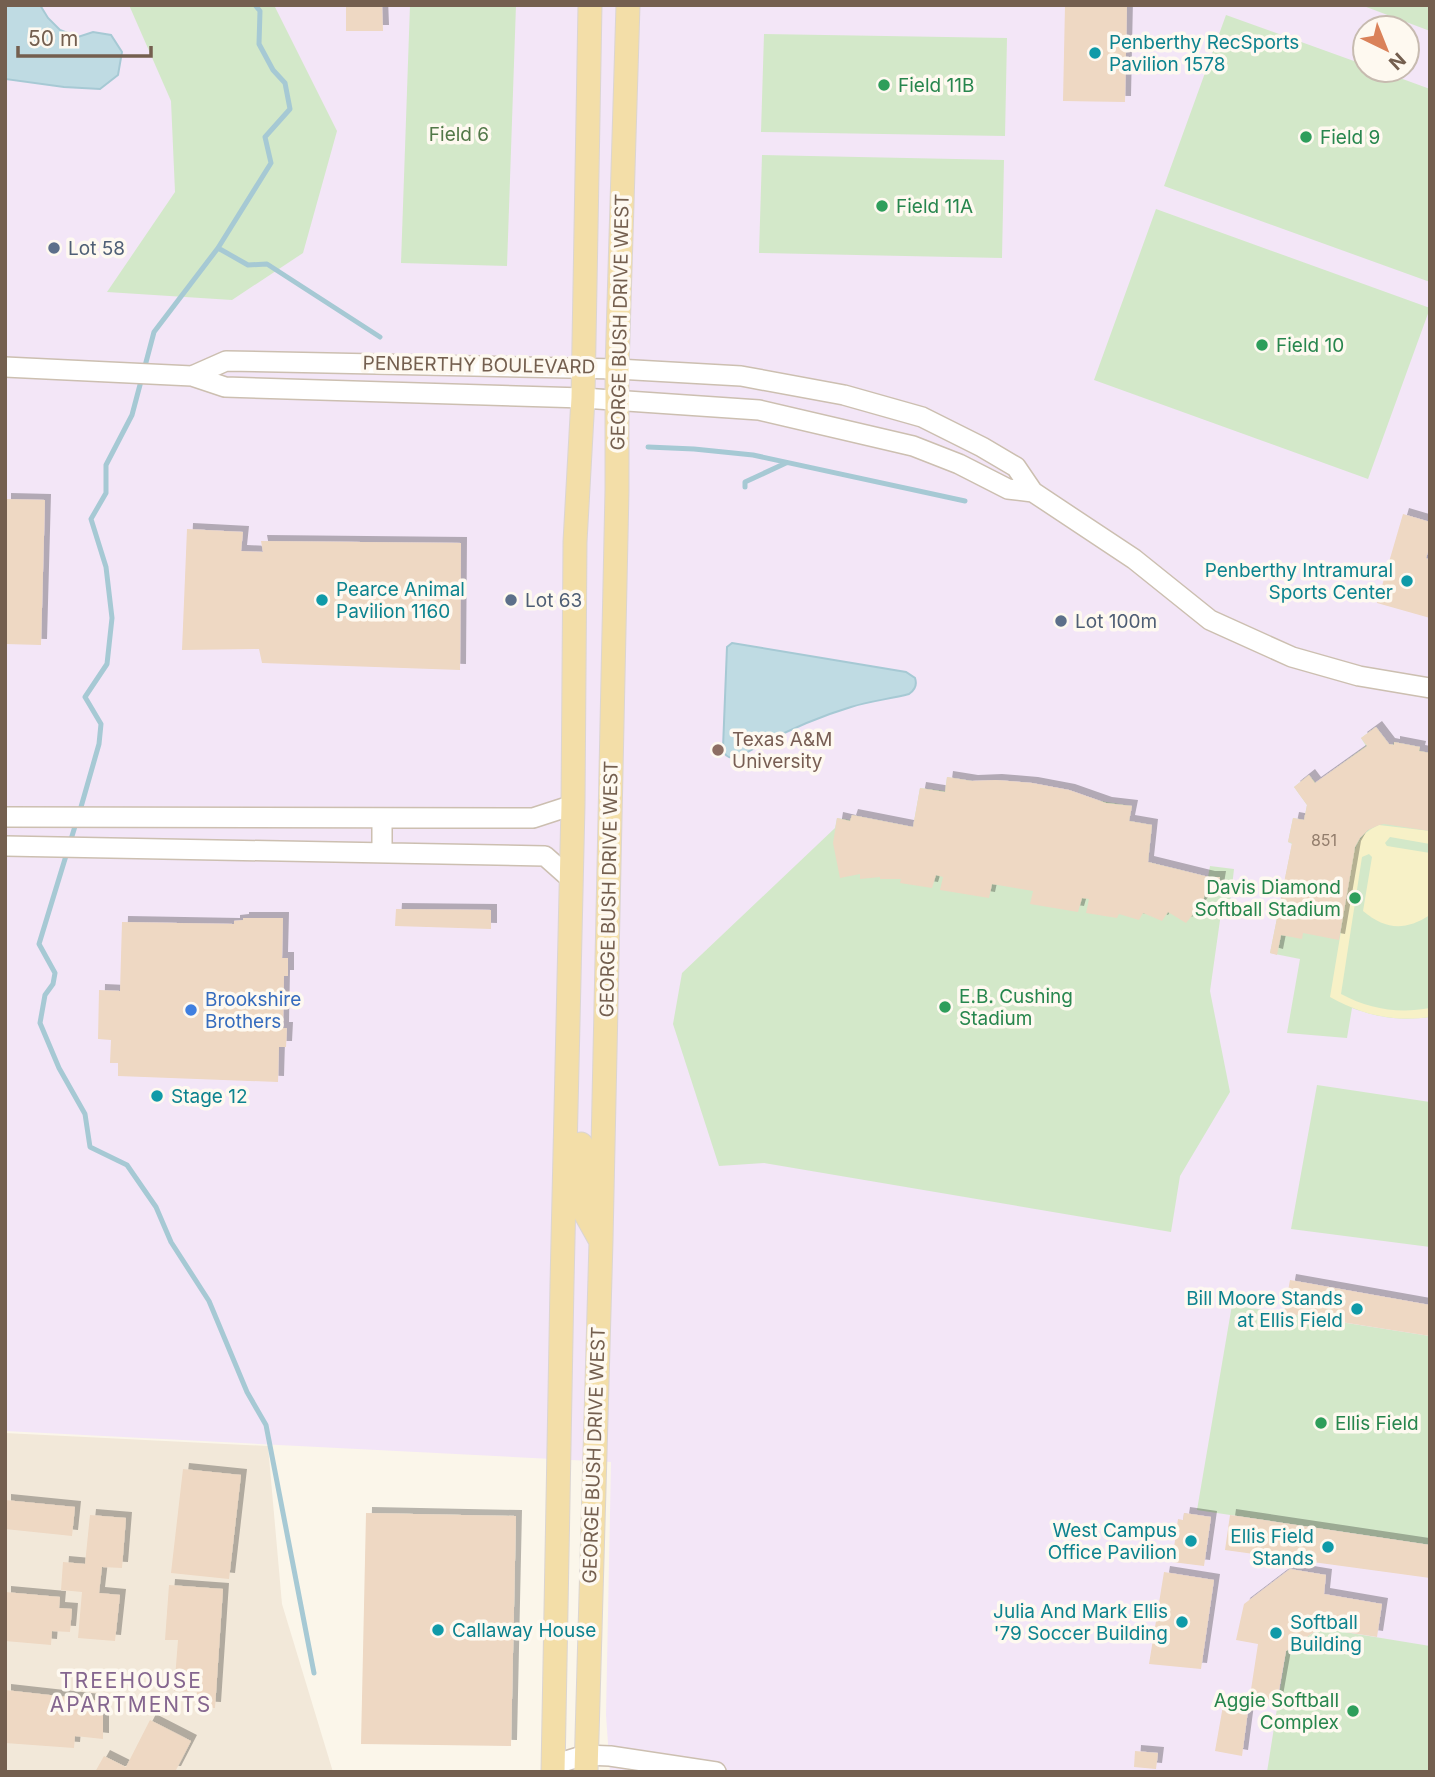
<svg xmlns="http://www.w3.org/2000/svg" width="1435" height="1777" font-family="Inter,sans-serif">
<style>
.residential{fill:#f2e8d9}
.education{fill:#f3e6f7;fill-rule:evenodd}
.green{fill:#d3e8c9}
.sand{fill:#f7f1c7}
.water{fill:#bfdbe3;stroke:#a6c9d4;stroke-width:2}
.lines{fill:none;stroke-linecap:round;stroke-linejoin:round}
.stream{stroke:#a6c9d4;stroke-width:5}
.building{fill:#eed8c3;filter:url(#shadow)}
.minor-casing{stroke:#ccbfb0;stroke-width:22}
.major-casing{stroke:#dbd5d1;stroke-width:25}
.minor{stroke:#fff;stroke-width:19}
.major{stroke:#f3dea8;stroke-width:23}
.culture-dot{fill:#0f9aa8;stroke:#fef9f0;stroke-width:2.5}
.leisure-dot{fill:#2e9e5b;stroke:#fef9f0;stroke-width:2.5}
.service-dot{fill:#5c6f8a;stroke:#fef9f0;stroke-width:2.5}
.education-dot{fill:#8d6e63;stroke:#fef9f0;stroke-width:2.5}
.shop-dot{fill:#3f7fe0;stroke:#fef9f0;stroke-width:2.5}
.labels{text-anchor:middle;dominant-baseline:central;stroke-width:7;stroke-linejoin:round;paint-order:stroke}
.number-label{font-size:16px;fill:#927d6c}
.culture-label{font-size:19px;fill:#0d838f;stroke:#fef9f0;text-anchor:start}
.leisure-label{font-size:19px;fill:#27864d;stroke:#fef9f0;text-anchor:start}
.park-label{font-size:19px;fill:#527848;stroke:#fef9f0}
.service-label{font-size:19px;fill:#4e5e75;stroke:#fef9f0;text-anchor:start}
.street-label{font-size:19px;fill:#745f4f;stroke:#fef9f0}
.education-label{font-size:19px;fill:#785e54;stroke:#fef9f0;text-anchor:start}
.shop-label{font-size:19px;fill:#366cbe;stroke:#fef9f0;text-anchor:start}
.neighbourhood-label{font-size:21px;letter-spacing:2px;fill:#85668f;stroke:#fef9f0}
</style>
<defs>
<filter id="shadow"><feDropShadow dx="6" dy="-6" stdDeviation="0" flood-color="#0004"/></filter>
</defs>
<rect width="100%" height="100%" fill="#fbf6ea"/>
<path class="residential" d="M 5,1433 L 268,1446 L 282,1604 L 333,1772 L 5,1772 Z"/>
<path class="education" d="M 5,5 L 1430,5 L 1430,1772 L 610,1772 L 606,1715 L 611,1462 L 5,1431 ZM 1365,28 L 1407,28 L 1407,70 L 1365,70 Z"/>
<path class="green" d="M 129,5 L 274,5 L 337,131 L 303,253 L 232,300 L 107,292 L 175,192 L 171,101 Z
M 410,5 L 516,5 L 507,266 L 401,263 Z
M 1361,5 L 1430,5 L 1430,31 Z
M 1226,15 L 1365,65 L 1365,70 L 1378,70 L 1430,89 L 1430,282 L 1164,186 Z
M 764,34 L 1007,38 L 1005,136 L 761,132 Z
M 762,155 L 1004,160 L 1002,258 L 759,253 Z
M 1156,209 L 1430,308 L 1368,479 L 1094,380 Z
M 1376,727 L 1389,744 L 1393,745 L 1394,742 L 1420,747 L 1420,751 L 1430,753 L 1430,1017 C 1401,1021 1380,1018 1352,1008 L 1347,1038 L 1287,1033 L 1300,959 L 1270,953 L 1292,844 L 1288,842 L 1293,818 L 1304,820 L 1307,805 L 1294,787 L 1309,775 L 1316,783 L 1366,746 L 1361,738 Z
M 947,777 L 1132,806 L 1129,821 L 1152,825 L 1148,862 L 1208,877 L 1210,866 L 1234,869 L 1229,913 L 1221,913 L 1210,991 L 1230,1092 L 1180,1176 L 1171,1232 L 764,1163 L 719,1166 L 673,1024 L 682,973 L 835,828 L 837,818 L 850,820 L 852,815 L 913,827 L 920,788 L 945,791 Z
M 1317,1085 L 1430,1102 L 1430,1247 L 1291,1229 Z
M 1232,1305 L 1430,1336 L 1430,1545 L 1197,1510 Z
M 1320,1628 L 1430,1646 L 1430,1772 L 1267,1772 L 1286,1651 Z"/>
<path class="sand" d="M 1379,825 L 1430,831 L 1430,844 L 1390,837 L 1385,843 L 1387,846 L 1430,853 L 1430,915 C 1405,931 1386,930 1363,911 L 1372,857 L 1369,854 L 1362,857 L 1341,994 C 1369,1009 1398,1014 1430,1008 L 1430,1017 C 1393,1022 1362,1015 1330,997 L 1354,853 C 1358,838 1366,831 1379,825 Z"/>
<path class="water" d="M 5,5 L 40,5 L 48,18 L 60,30 L 78,37 L 93,32 L 111,35 L 122,52 L 118,75 L 100,89 L 64,87 L 5,79 Z
M 732,643 L 906,672 L 915,678 C 917,684 915,690 909,694 C 890,699 870,701 851,707 C 811,719 773,737 737,758 C 729,759 724,756 723,748 L 727,647 Z"/>
<g class="lines">
<path class="stream" d="M 218,248 L 248,265 L 267,264 L 380,337
M 648,447 L 694,449 L 753,455 L 965,501
M 745,487 L 745,482 L 786,463
M 79,814 L 99,744 L 101,724 L 85,697 L 107,664 L 112,618 L 106,567 L 91,519 L 106,493 L 106,465 L 132,415 L 154,332 L 218,248 L 271,163 L 265,137 L 290,109 L 285,83 L 273,70 L 259,44 L 260,11 L 255,5
M 76,823 L 39,944 L 55,973 L 53,984 L 45,995 L 40,1023 L 59,1068 L 85,1114 L 90,1147 L 127,1165 L 156,1207 L 171,1242 L 209,1301 L 247,1392 L 266,1425 L 314,1673"/>
</g>
<path class="building" d="M 346,5 L 382,5 L 383,31 L 346,31 Z
M 1065,5 L 1127,5 L 1125,102 L 1063,101 Z
M 5,499 L 45,500 L 41,645 L 5,644 Z
M 1403,514 L 1430,522 L 1430,546 L 1426,558 L 1430,560 L 1430,618 L 1377,603 Z
M 187,529 L 243,532 L 241,551 L 263,552 L 261,541 L 461,543 L 460,670 L 262,663 L 259,649 L 182,650 Z
M 1376,727 L 1389,744 L 1394,745 L 1394,742 L 1420,747 L 1419,751 L 1430,753 L 1430,831 L 1384,824 L 1379,825 L 1368,830 L 1360,838 L 1355,847 L 1339,940 L 1303,933 L 1302,939 L 1281,935 L 1277,955 L 1270,953 L 1292,843 L 1288,842 L 1293,818 L 1304,820 L 1307,805 L 1294,787 L 1309,775 L 1315,783 L 1367,746 L 1361,738 Z
M 947,777 L 972,781 L 996,780 L 1032,783 L 1069,790 L 1106,803 L 1132,806 L 1129,821 L 1152,825 L 1148,862 L 1209,877 L 1220,877 L 1217,895 L 1207,884 L 1203,902 L 1186,923 L 1168,912 L 1162,921 L 1143,913 L 1139,920 L 1119,914 L 1117,918 L 1086,913 L 1089,899 L 1082,898 L 1078,912 L 1030,904 L 1033,891 L 992,884 L 989,898 L 940,890 L 943,877 L 936,875 L 932,888 L 900,883 L 901,879 L 880,879 L 880,877 L 860,879 L 860,874 L 840,878 L 833,843 L 837,818 L 850,821 L 852,815 L 913,827 L 920,788 L 945,792 Z
M 396,909 L 491,910 L 491,929 L 395,926 Z
M 243,918 L 283,918 L 282,958 L 288,958 L 288,976 L 284,976 L 283,1028 L 287,1028 L 286,1047 L 279,1047 L 278,1082 L 118,1076 L 118,1063 L 110,1063 L 111,1040 L 98,1039 L 99,990 L 120,991 L 122,922 L 234,924 L 234,921 L 243,920 Z
M 1290,1280 L 1430,1305 L 1430,1336 L 1284,1313 Z
M 183,1469 L 241,1475 L 229,1579 L 171,1573 Z
M 5,1500 L 75,1507 L 72,1536 L 5,1529 Z
M 366,1513 L 516,1516 L 511,1746 L 361,1744 Z
M 1184,1513 L 1211,1517 L 1204,1566 L 1172,1562 L 1178,1519 L 1183,1520 Z
M 90,1515 L 126,1518 L 122,1568 L 102,1567 L 99,1593 L 120,1595 L 115,1641 L 78,1638 L 82,1592 L 61,1590 L 63,1562 L 85,1564 Z
M 1230,1515 L 1430,1545 L 1430,1578 L 1225,1550 Z
M 1290,1569 L 1326,1575 L 1324,1594 L 1382,1604 L 1377,1637 L 1320,1628 L 1286,1651 L 1277,1701 L 1250,1696 L 1258,1644 L 1236,1640 L 1244,1604 Z
M 1164,1572 L 1214,1580 L 1201,1669 L 1149,1664 Z
M 169,1585 L 223,1589 L 215,1708 L 196,1707 L 197,1692 L 174,1691 L 178,1640 L 165,1640 Z
M 5,1592 L 60,1597 L 59,1608 L 72,1609 L 70,1632 L 52,1631 L 51,1645 L 5,1641 Z
M 5,1690 L 103,1701 L 103,1739 L 75,1736 L 74,1748 L 5,1743 Z
M 1224,1700 L 1249,1703 L 1242,1756 L 1215,1751 Z
M 150,1720 L 191,1741 L 175,1772 L 95,1772 L 104,1756 L 126,1767 Z
M 1135,1751 L 1158,1753 L 1156,1769 L 1134,1767 Z"/>
<g class="lines">
<g class="minor-casing">
<path id="minor" d="M 5,367 L 192,376 L 225,387 L 583,398 L 759,410 L 913,446 L 959,464 L 1008,489 L 1033,492
M 192,376 L 226,361 L 617,369 L 741,376 L 844,395 L 922,417 L 982,447 L 1016,467 L 1033,492 L 1134,559 L 1210,620 L 1292,657 L 1359,676 L 1430,688
M 5,817 L 533,818 L 573,805
M 382,818 L 382,853
M 5,846 L 545,856 L 572,880
M 553,1765 L 585,1755 L 610,1756 L 716,1772"/>
</g>
<g class="major-casing">
<path id="major" d="M 581,1144 L 580,1204 L 599,1238
M 553,1772 L 562,1284 L 573,805 L 575,542 L 583,398 L 590,5
M 586,1772 L 601,1241 L 617,490 L 617,369 L 628,5"/>
</g>
<use href="#minor" class="minor"/>
<use href="#major" class="major"/>
</g>
<g class="culture-dot">
<circle cx="1095" cy="53" r="7"/>
<circle cx="1407" cy="581" r="7"/>
<circle cx="322" cy="600" r="7"/>
<circle cx="157" cy="1096" r="7"/>
<circle cx="1357" cy="1309" r="7"/>
<circle cx="1191" cy="1541" r="7"/>
<circle cx="1328" cy="1547" r="7"/>
<circle cx="1182" cy="1622" r="7"/>
<circle cx="438" cy="1630" r="7"/>
<circle cx="1276" cy="1633" r="7"/>
</g>
<g class="leisure-dot">
<circle cx="884" cy="85" r="7"/>
<circle cx="1306" cy="137" r="7"/>
<circle cx="882" cy="206" r="7"/>
<circle cx="1262" cy="345" r="7"/>
<circle cx="1355" cy="898" r="7"/>
<circle cx="945" cy="1007" r="7"/>
<circle cx="1321" cy="1423" r="7"/>
<circle cx="1353" cy="1711" r="7"/>
</g>
<g class="service-dot">
<circle cx="54" cy="248" r="7"/>
<circle cx="511" cy="600" r="7"/>
<circle cx="1061" cy="621" r="7"/>
</g>
<circle class="education-dot" cx="718" cy="750" r="7"/>
<circle class="shop-dot" cx="191" cy="1010" r="7"/>
<g class="labels">
<g class="number-label">
<text x="1324" y="840">851</text>
</g>
<g class="culture-label">
<text x="1109" y="42">Penberthy RecSports<tspan x="1109" dy="22">Pavilion 1578</tspan></text>
<text x="1393" y="570" text-anchor="end">Penberthy Intramural<tspan x="1393" dy="22">Sports Center</tspan></text>
<text x="336" y="589">Pearce Animal<tspan x="336" dy="22">Pavilion 1160</tspan></text>
<text x="171" y="1096">Stage 12</text>
<text x="1343" y="1298" text-anchor="end">Bill Moore Stands<tspan x="1343" dy="22">at Ellis Field</tspan></text>
<text x="1177" y="1530" text-anchor="end">West Campus<tspan x="1177" dy="22">Office Pavilion</tspan></text>
<text x="1314" y="1536" text-anchor="end">Ellis Field<tspan x="1314" dy="22">Stands</tspan></text>
<text x="1168" y="1611" text-anchor="end">Julia And Mark Ellis<tspan x="1168" dy="22">'79 Soccer Building</tspan></text>
<text x="1290" y="1622">Softball<tspan x="1290" dy="22">Building</tspan></text>
<text x="452" y="1630">Callaway House</text>
</g>
<g class="leisure-label">
<text x="898" y="85">Field 11B</text>
<text x="1320" y="137">Field 9</text>
<text x="896" y="206">Field 11A</text>
<text x="1276" y="345">Field 10</text>
<text x="1341" y="887" text-anchor="end">Davis Diamond<tspan x="1341" dy="22">Softball Stadium</tspan></text>
<text x="959" y="996">E.B. Cushing<tspan x="959" dy="22">Stadium</tspan></text>
<text x="1335" y="1423">Ellis Field</text>
<text x="1339" y="1700" text-anchor="end">Aggie Softball<tspan x="1339" dy="22">Complex</tspan></text>
</g>
<g class="park-label">
<text x="459" y="134">Field 6</text>
</g>
<g class="service-label">
<text x="68" y="248">Lot 58</text>
<text x="525" y="600">Lot 63</text>
<text x="1075" y="621">Lot 100m</text>
</g>
<g class="street-label">
<text transform="translate(620 322) rotate(-89)">GEORGE BUSH DRIVE WEST</text>
<text transform="translate(479 365) rotate(1)">PENBERTHY BOULEVARD</text>
<text transform="translate(609 889) rotate(-89)">GEORGE BUSH DRIVE WEST</text>
<text transform="translate(594 1455) rotate(-88)">GEORGE BUSH DRIVE WEST</text>
</g>
<g class="education-label">
<text x="732" y="739">Texas A&amp;M<tspan x="732" dy="22">University</tspan></text>
</g>
<g class="shop-label">
<text x="205" y="999">Brookshire<tspan x="205" dy="22">Brothers</tspan></text>
</g>
<g class="neighbourhood-label">
<text x="131" y="1680">TREEHOUSE<tspan x="131" dy="24">APARTMENTS</tspan></text>
</g>
</g>
<rect width="1435" height="1777" fill="none" stroke="#745f4f" stroke-width="14"/>
<g transform="translate(1386 49) rotate(137)"><circle r="33" fill="#fef9f0" stroke="#c7bbb0" stroke-width="2"/>
<path d="M0-5L12 26L0 18L-12 26Z" fill="#da825a"/>
<text y="-10" font-size="19" font-weight="bold" text-anchor="middle" fill="#745f4f">N</text>
</g>
<path d="M18 46v10h133v-10" fill="none" stroke="#745f4f" stroke-width="3.5"/>
<text x="28" y="46" font-size="21" fill="#745f4f" stroke="#fef9f0" stroke-width="5" paint-order="stroke">50 m</text>
</svg>
